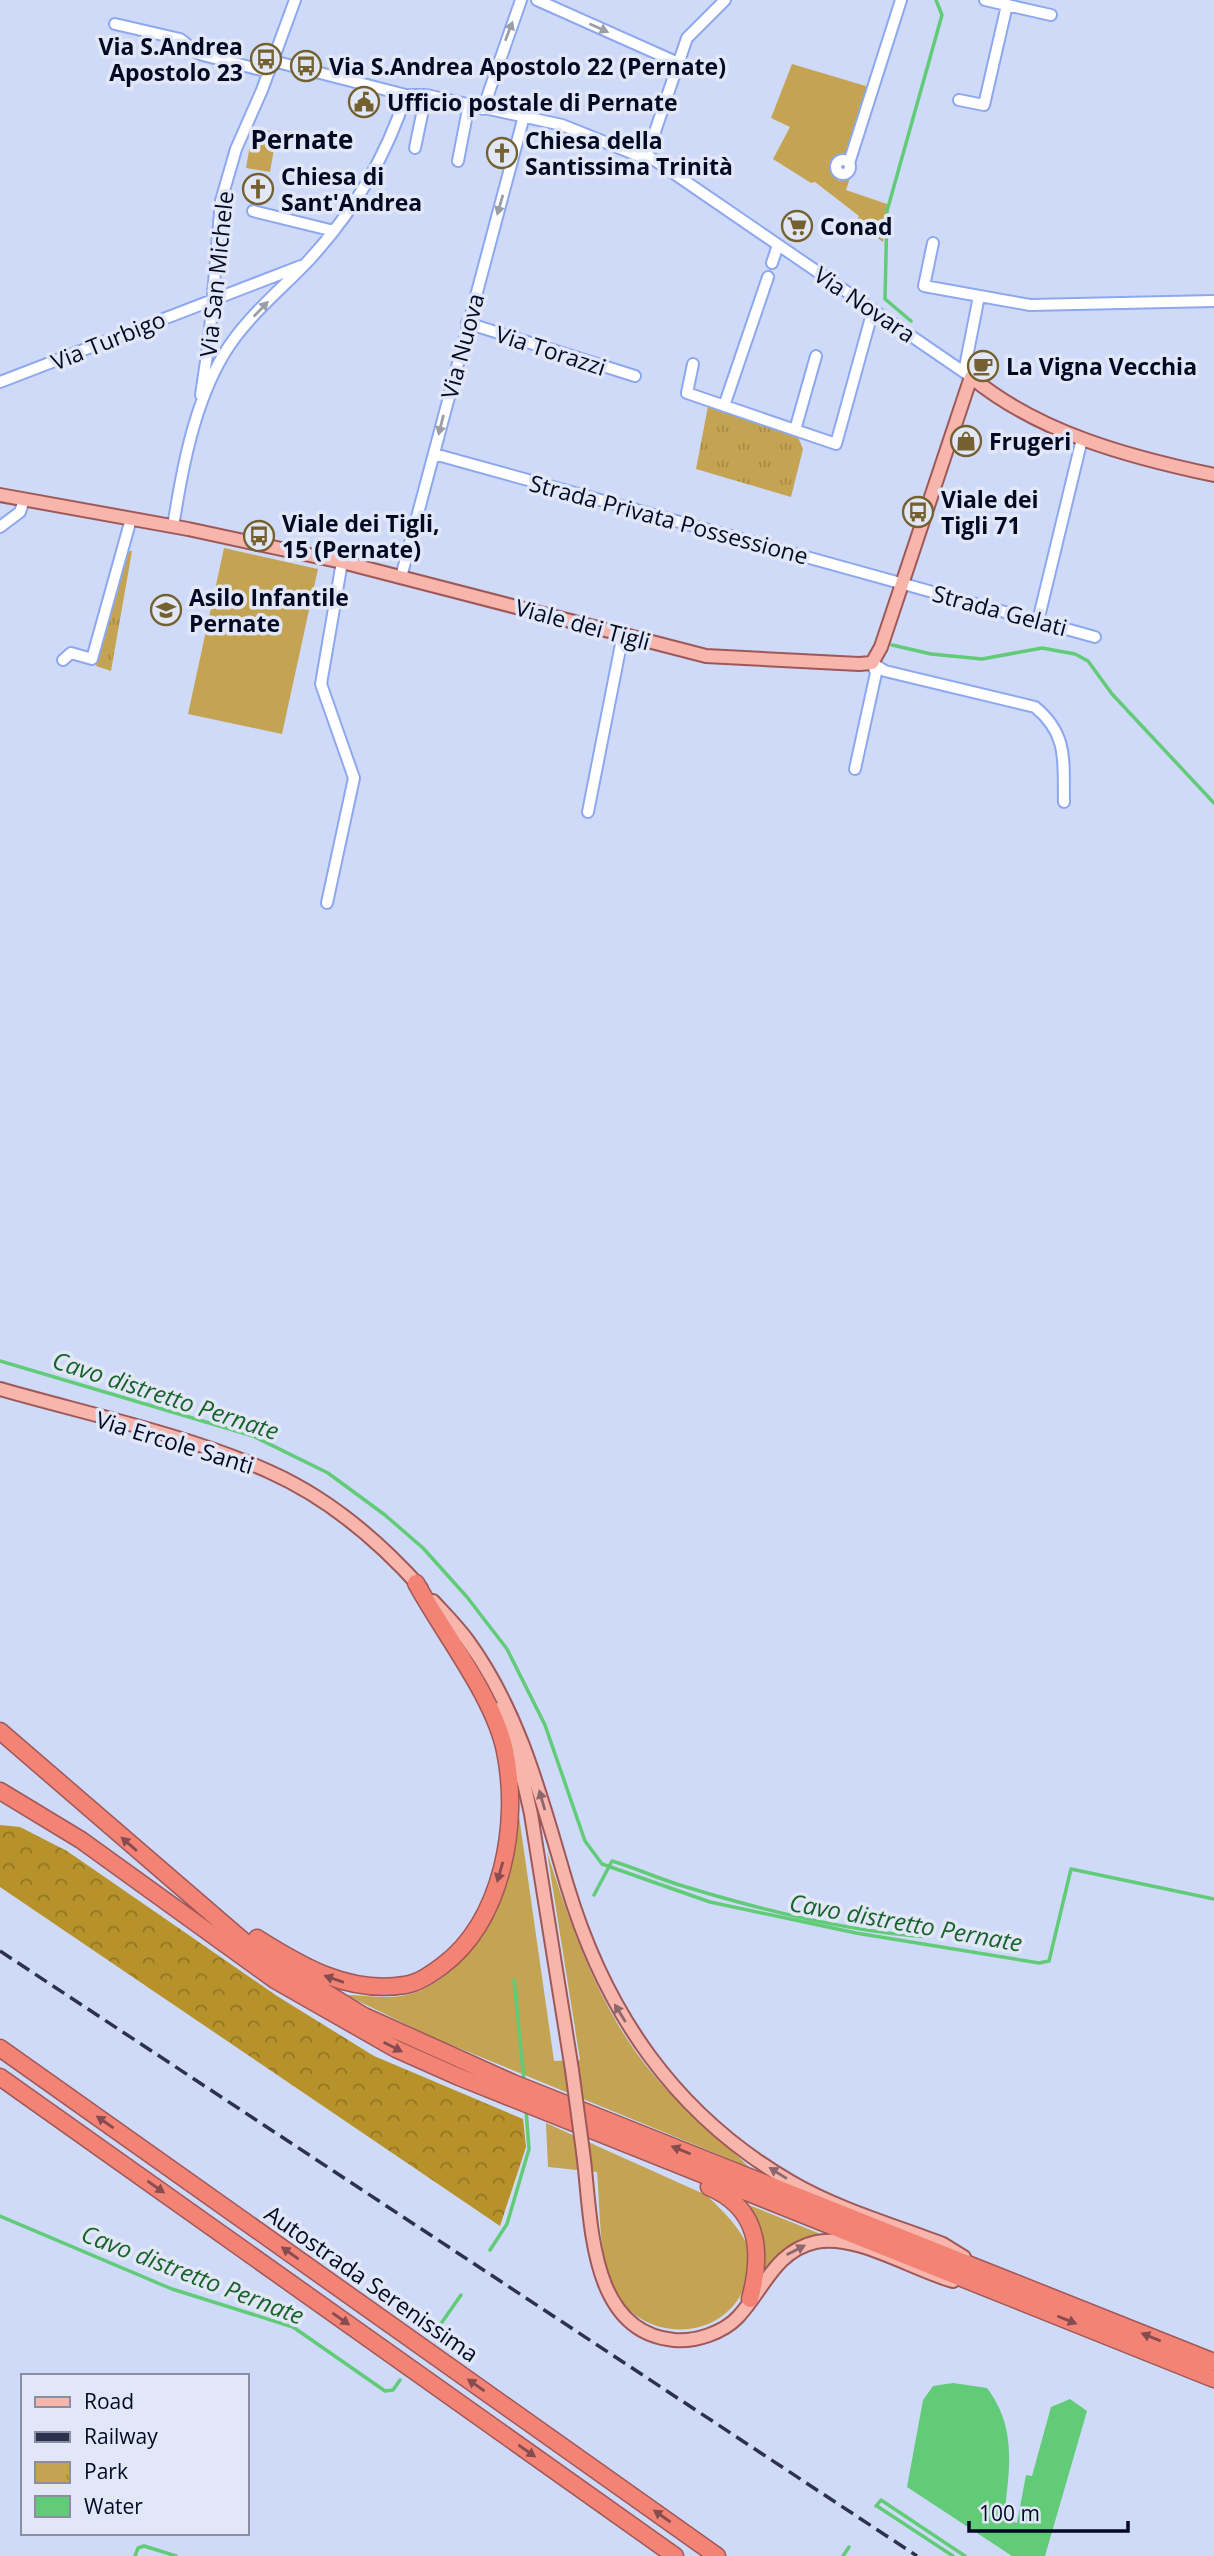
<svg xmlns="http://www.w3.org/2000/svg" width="1214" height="2556" font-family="'Open Sans',sans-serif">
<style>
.grass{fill:#c4a452}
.forest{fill:url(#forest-crowns)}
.park{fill:url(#park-tufts)}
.water{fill:#61cb77}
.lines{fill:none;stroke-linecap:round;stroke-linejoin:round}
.stream{stroke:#61cb77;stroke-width:3.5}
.minor-casing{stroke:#8ea8f0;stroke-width:14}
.major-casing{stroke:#9f5858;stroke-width:16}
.highway-casing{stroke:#9f5858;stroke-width:19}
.minor{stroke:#fff;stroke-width:10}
.major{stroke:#f7b5ac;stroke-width:12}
.highway{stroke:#f28375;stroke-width:16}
.rail{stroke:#2c324d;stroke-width:3.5;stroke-dasharray:14 7;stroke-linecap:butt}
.major-bridge-casing{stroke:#9f5858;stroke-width:16;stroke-linecap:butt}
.major-bridge{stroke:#f7b5ac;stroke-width:12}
.oneway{fill:#9b9da7}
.oneway2{fill:#8a686e}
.oneway3{fill:#874c50}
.labels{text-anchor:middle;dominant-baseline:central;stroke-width:7;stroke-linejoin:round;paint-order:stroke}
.poi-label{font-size:23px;font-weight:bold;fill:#040923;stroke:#e1e7f6;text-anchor:start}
.street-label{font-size:23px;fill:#040923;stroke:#e1e7f6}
.water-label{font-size:24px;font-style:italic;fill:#18622c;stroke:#e1e7f6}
.quarter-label{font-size:26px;font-weight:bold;fill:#040923;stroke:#e1e7f6}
</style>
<defs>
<pattern id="forest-crowns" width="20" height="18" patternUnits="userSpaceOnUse" patternTransform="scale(1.75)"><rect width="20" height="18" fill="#b7922a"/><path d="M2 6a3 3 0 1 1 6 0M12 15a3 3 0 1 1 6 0" fill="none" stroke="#937524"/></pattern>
<pattern id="park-tufts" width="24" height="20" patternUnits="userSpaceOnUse" patternTransform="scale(1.75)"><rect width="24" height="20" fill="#c4a452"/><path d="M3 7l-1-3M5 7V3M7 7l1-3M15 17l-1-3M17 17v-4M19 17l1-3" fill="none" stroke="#a78c47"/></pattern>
</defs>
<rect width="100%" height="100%" fill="#cedaf8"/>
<path class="grass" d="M 792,64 L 869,87 L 847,157 L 835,157 L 830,166 L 839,181 L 852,172 L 846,190 L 887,204 L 883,242 L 856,222 L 859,216 L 815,182 L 811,183 L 773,159 L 790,127 L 771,118 Z
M 253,128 L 277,132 L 270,172 L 246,168 Z
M 224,548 L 318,569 L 282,734 L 188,714 Z
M 516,1795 L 554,2061 L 580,2060 L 547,1852 C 574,1936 605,2025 667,2090 C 693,2117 722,2141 749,2167 L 432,2037 L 346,1995 C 363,1995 384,1999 401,1996 C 459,1987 501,1913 511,1860 C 515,1839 515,1816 516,1795 Z
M 546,2123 L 706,2195 C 724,2212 748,2234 751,2260 C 752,2268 748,2279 745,2286 C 722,2344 641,2343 613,2289 C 599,2260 600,2205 597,2172 L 548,2167 Z
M 744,2203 L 823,2235 L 791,2246 L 764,2270 L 760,2233 Z"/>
<path class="forest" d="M 0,1825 L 20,1827 L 67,1851 L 277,1996 L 374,2056 L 523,2119 L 526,2147 L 500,2226 L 0,1887 Z"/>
<path class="park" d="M 709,401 L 795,430 L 803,449 L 791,497 L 696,469 Z
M 128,551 L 132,551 L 111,671 L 96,666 Z"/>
<path class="water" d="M 953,2383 L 987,2388 C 1018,2429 1009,2470 1004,2518 L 1017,2523 L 1026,2475 L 1032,2476 L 1051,2407 L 1070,2399 L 1087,2411 L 1045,2556 L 1012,2556 L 907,2487 L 923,2400 L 933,2386 Z"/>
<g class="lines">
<path class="stream" d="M 911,321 L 885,299 L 887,211 L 942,15 L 936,0
M 892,645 L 931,654 L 982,659 L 1042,648 L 1075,654 L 1088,661 L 1112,694 L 1214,803
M 0,1361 L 253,1436 L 328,1473 L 385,1515 L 423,1548 L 467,1597 L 507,1649 L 545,1725 L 585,1841 L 602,1864 L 710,1902 L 856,1933 L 1039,1963 L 1049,1961 L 1071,1869 L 1214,1899
M 594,1895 L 612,1861 C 636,1868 659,1879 683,1886 C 758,1909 851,1932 929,1937
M 514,1980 L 524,2081
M 0,2216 L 172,2289 L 293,2327 L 385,2391 L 393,2390 L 400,2380
M 490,2250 L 507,2224 L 529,2149 L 526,2110
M 433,2335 L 461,2295
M 876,2506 L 881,2500 L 965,2556
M 877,2506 L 953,2556
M 135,2556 L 138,2548 L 144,2546 L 176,2556
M 843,2556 L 849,2547"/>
<g class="minor-casing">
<path id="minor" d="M 537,0 L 676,62
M 985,0 L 1007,5
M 115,24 L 180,39 L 199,54 L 269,72
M 273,61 L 406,95 L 426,95 L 562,125 L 637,155 L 647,155 L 971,377
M 959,100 L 984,105 L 1007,5 L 1051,15
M 483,109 L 521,0
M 415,148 L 426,95
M 647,155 L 687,38 L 725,0
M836 167a7 7 0 1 1 14 0a7 7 0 1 1-14 0Z
M 458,161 L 469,104
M 849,163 L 901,0
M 253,211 L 334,231
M 933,243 L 924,286 L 1030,305 L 1214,301
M 772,263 L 778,245
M 467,323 L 635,376
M 693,364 L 687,393 L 836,444 L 873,310
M 964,372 L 979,296
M 0,382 L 301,266
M 201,395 L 209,341 L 221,201 L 236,149 L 262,90 L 295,0
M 724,406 L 768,277
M 795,430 L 816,356
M 434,454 L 1095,637
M 0,527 L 20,512 L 24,500
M 173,527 C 182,469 194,404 224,354 C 246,317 281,290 310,259 C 354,211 386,157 406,95
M 401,577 L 524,116
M 1038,621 L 1082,439
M 63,660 L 71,653 L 92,659 L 131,519
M 872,663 L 885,671 L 1035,707 C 1069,735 1063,762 1064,802
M 855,769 L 876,673 L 872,663
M 588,812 L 623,634
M 327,903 L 354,778 L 321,684 L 342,562"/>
</g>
<g class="major-casing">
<path id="major" d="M 0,495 L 188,529 L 342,562 L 706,656 L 859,664 L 872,663 L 881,647 L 971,377 C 1039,433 1129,457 1214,475
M 0,1389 C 87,1414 188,1435 270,1472 C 328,1498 379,1541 421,1588
M 433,1601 C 445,1614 458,1627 468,1641 C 521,1714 542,1801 567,1885 C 605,2012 674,2114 791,2182 C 837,2209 893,2225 943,2244 L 964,2257
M 498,1709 L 524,1783 L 531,1814 L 572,2070
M 583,2152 C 592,2217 587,2332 674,2340 C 695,2342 723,2333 738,2317 C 764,2289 775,2251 816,2242 C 855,2233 913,2270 953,2281"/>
</g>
<g class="highway-casing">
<path id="highway" d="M 0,1731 L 247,1944 L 364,2016 L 513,2083 L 1214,2362
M 0,1791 L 81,1840 L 275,1980 L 396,2049 L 459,2077 L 1214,2379
M 257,1938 C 303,1967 349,1994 405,1985 C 419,1983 431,1974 442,1966 C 503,1920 520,1823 505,1751 C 494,1697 443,1633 416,1583
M 0,2048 L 717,2556
M 0,2077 L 675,2556
M 709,2187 C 759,2208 763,2251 750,2299"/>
</g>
<use href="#minor" class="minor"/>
<use href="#major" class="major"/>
<use href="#highway" class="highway"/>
<path class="rail" d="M 0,1951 L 917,2556"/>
<g class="major-bridge-casing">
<path id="major-bridge" d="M 572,2070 L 583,2152"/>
</g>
<use href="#major-bridge" class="major-bridge"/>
</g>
<defs><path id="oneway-solid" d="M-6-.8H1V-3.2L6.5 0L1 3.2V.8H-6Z" transform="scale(1.75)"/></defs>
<g class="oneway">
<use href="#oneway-solid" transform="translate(599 28) rotate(24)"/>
<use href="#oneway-solid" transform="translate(509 31) rotate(-69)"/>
<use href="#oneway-solid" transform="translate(500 205) rotate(106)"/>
<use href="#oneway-solid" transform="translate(261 309) rotate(-46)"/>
<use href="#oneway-solid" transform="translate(441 425) rotate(104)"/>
</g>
<g class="oneway2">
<use href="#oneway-solid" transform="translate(542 1800) rotate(-106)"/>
<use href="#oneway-solid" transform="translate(620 2013) rotate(-122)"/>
<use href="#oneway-solid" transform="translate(778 2173) rotate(-148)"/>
<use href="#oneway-solid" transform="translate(796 2250) rotate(-27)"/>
</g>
<g class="oneway3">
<use href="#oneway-solid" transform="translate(129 1844) rotate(-139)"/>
<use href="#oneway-solid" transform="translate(500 1872) rotate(106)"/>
<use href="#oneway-solid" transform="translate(334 1979) rotate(-161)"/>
<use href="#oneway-solid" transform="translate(393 2047) rotate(27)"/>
<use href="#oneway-solid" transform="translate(105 2122) rotate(-145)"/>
<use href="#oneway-solid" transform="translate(681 2150) rotate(-158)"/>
<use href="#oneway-solid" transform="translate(156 2187) rotate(35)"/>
<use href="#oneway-solid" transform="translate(290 2253) rotate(-145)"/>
<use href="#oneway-solid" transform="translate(341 2319) rotate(35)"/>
<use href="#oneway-solid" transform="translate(1067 2320) rotate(22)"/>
<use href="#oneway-solid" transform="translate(1151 2337) rotate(-158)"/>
<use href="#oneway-solid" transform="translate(476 2385) rotate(-145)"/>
<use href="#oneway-solid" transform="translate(527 2451) rotate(35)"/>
<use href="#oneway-solid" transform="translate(662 2516) rotate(-145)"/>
</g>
<defs>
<g id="bus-ring" transform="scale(1.575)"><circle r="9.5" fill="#e1e7f6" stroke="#74612f" stroke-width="1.5"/><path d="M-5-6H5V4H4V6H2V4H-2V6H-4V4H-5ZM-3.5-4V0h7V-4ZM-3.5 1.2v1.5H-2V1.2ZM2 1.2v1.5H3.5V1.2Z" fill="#74612f"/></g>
<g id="civic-ring" transform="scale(1.575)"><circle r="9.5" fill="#e1e7f6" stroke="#74612f" stroke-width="1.5"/><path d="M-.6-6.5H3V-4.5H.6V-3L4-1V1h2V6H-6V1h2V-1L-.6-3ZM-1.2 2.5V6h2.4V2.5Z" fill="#74612f"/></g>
<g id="church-ring" transform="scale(1.575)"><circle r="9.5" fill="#e1e7f6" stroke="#74612f" stroke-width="1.5"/><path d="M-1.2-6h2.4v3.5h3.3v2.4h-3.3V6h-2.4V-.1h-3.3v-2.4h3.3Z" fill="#74612f"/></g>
<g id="supermarket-ring" transform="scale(1.575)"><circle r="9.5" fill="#e1e7f6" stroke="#74612f" stroke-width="1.5"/><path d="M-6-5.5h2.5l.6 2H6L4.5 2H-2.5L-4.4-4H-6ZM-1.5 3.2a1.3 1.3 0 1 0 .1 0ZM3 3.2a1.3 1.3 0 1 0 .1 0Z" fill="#74612f"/></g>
<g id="cafe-ring" transform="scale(1.575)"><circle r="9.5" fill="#e1e7f6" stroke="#74612f" stroke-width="1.5"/><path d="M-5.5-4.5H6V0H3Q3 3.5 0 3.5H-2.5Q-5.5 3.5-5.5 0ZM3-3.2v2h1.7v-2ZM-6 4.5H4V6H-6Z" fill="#74612f"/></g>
<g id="shop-ring" transform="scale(1.575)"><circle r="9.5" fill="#e1e7f6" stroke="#74612f" stroke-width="1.5"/><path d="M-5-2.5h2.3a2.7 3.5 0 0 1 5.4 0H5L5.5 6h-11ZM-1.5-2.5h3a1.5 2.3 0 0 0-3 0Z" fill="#74612f"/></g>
<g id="school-ring" transform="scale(1.575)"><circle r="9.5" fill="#e1e7f6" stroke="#74612f" stroke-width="1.5"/><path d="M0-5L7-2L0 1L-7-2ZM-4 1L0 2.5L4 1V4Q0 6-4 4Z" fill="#74612f"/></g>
</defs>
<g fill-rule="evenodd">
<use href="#bus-ring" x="266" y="59"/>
<use href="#bus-ring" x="306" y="66"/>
<use href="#civic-ring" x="364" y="102"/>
<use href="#church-ring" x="502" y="153"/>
<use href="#church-ring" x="258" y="189"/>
<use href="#supermarket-ring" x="797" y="226"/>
<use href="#cafe-ring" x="983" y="366"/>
<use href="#shop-ring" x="966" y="441"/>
<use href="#bus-ring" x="918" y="512"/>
<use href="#bus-ring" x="259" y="536"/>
<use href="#school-ring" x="166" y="610"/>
</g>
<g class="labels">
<g class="poi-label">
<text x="243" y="46" text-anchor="end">Via S.Andrea<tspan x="243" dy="26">Apostolo 23</tspan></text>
<text x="329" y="66">Via S.Andrea Apostolo 22 (Pernate)</text>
<text x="387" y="102">Ufficio postale di Pernate</text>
<text x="525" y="140">Chiesa della<tspan x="525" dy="26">Santissima Trinità</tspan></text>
<text x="281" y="176">Chiesa di<tspan x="281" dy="26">Sant'Andrea</tspan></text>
<text x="820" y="226">Conad</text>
<text x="1006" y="366">La Vigna Vecchia</text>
<text x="989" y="441">Frugeri</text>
<text x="941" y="499">Viale dei<tspan x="941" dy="26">Tigli 71</tspan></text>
<text x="282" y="523">Viale dei Tigli,<tspan x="282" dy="26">15 (Pernate)</tspan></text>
<text x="189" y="597">Asilo Infantile<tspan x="189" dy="26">Pernate</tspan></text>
</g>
<g class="street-label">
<text transform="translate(216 274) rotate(-84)">Via San Michele</text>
<text transform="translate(865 304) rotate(34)">Via Novara</text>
<text transform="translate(108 340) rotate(-22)">Via Turbigo</text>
<text transform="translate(462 346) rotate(-75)">Via Nuova</text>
<text transform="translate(551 350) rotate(18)">Via Torazzi</text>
<text transform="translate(669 519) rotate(15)">Strada Privata Possessione</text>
<text transform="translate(1000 610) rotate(15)">Strada Gelati</text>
<text transform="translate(583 624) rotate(15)">Viale dei Tigli</text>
<text transform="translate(175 1442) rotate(17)">Via Ercole Santi</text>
<text transform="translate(372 2283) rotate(35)">Autostrada Serenissima</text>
</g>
<g class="water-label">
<text transform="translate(166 1395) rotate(18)">Cavo distretto Pernate</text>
<text transform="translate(906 1922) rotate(10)">Cavo distretto Pernate</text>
<text transform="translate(193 2274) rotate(21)">Cavo distretto Pernate</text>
</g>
<g class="quarter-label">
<text x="302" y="139">Pernate</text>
</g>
</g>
<rect x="21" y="2374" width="228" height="161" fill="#e1e7f6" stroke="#898ea2" stroke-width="2"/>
<rect x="35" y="2397" width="35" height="10" fill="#f7b5ac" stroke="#898ea2" stroke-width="2"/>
<text x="84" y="2409" font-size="21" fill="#040923">Road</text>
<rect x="35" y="2432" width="35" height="10" fill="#2c324d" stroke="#898ea2" stroke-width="2"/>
<text x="84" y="2444" font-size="21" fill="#040923">Railway</text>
<rect x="35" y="2462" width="35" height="21" fill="url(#park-tufts)" stroke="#898ea2" stroke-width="2"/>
<text x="84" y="2479" font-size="21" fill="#040923">Park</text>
<rect x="35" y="2496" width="35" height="21" fill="#61cb77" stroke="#898ea2" stroke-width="2"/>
<text x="84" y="2514" font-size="21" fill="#040923">Water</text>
<path d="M969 2521v10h159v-10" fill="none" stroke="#040923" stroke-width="3.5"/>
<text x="979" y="2521" font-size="21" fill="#040923" stroke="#e1e7f6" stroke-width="5" paint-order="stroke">100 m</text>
</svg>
